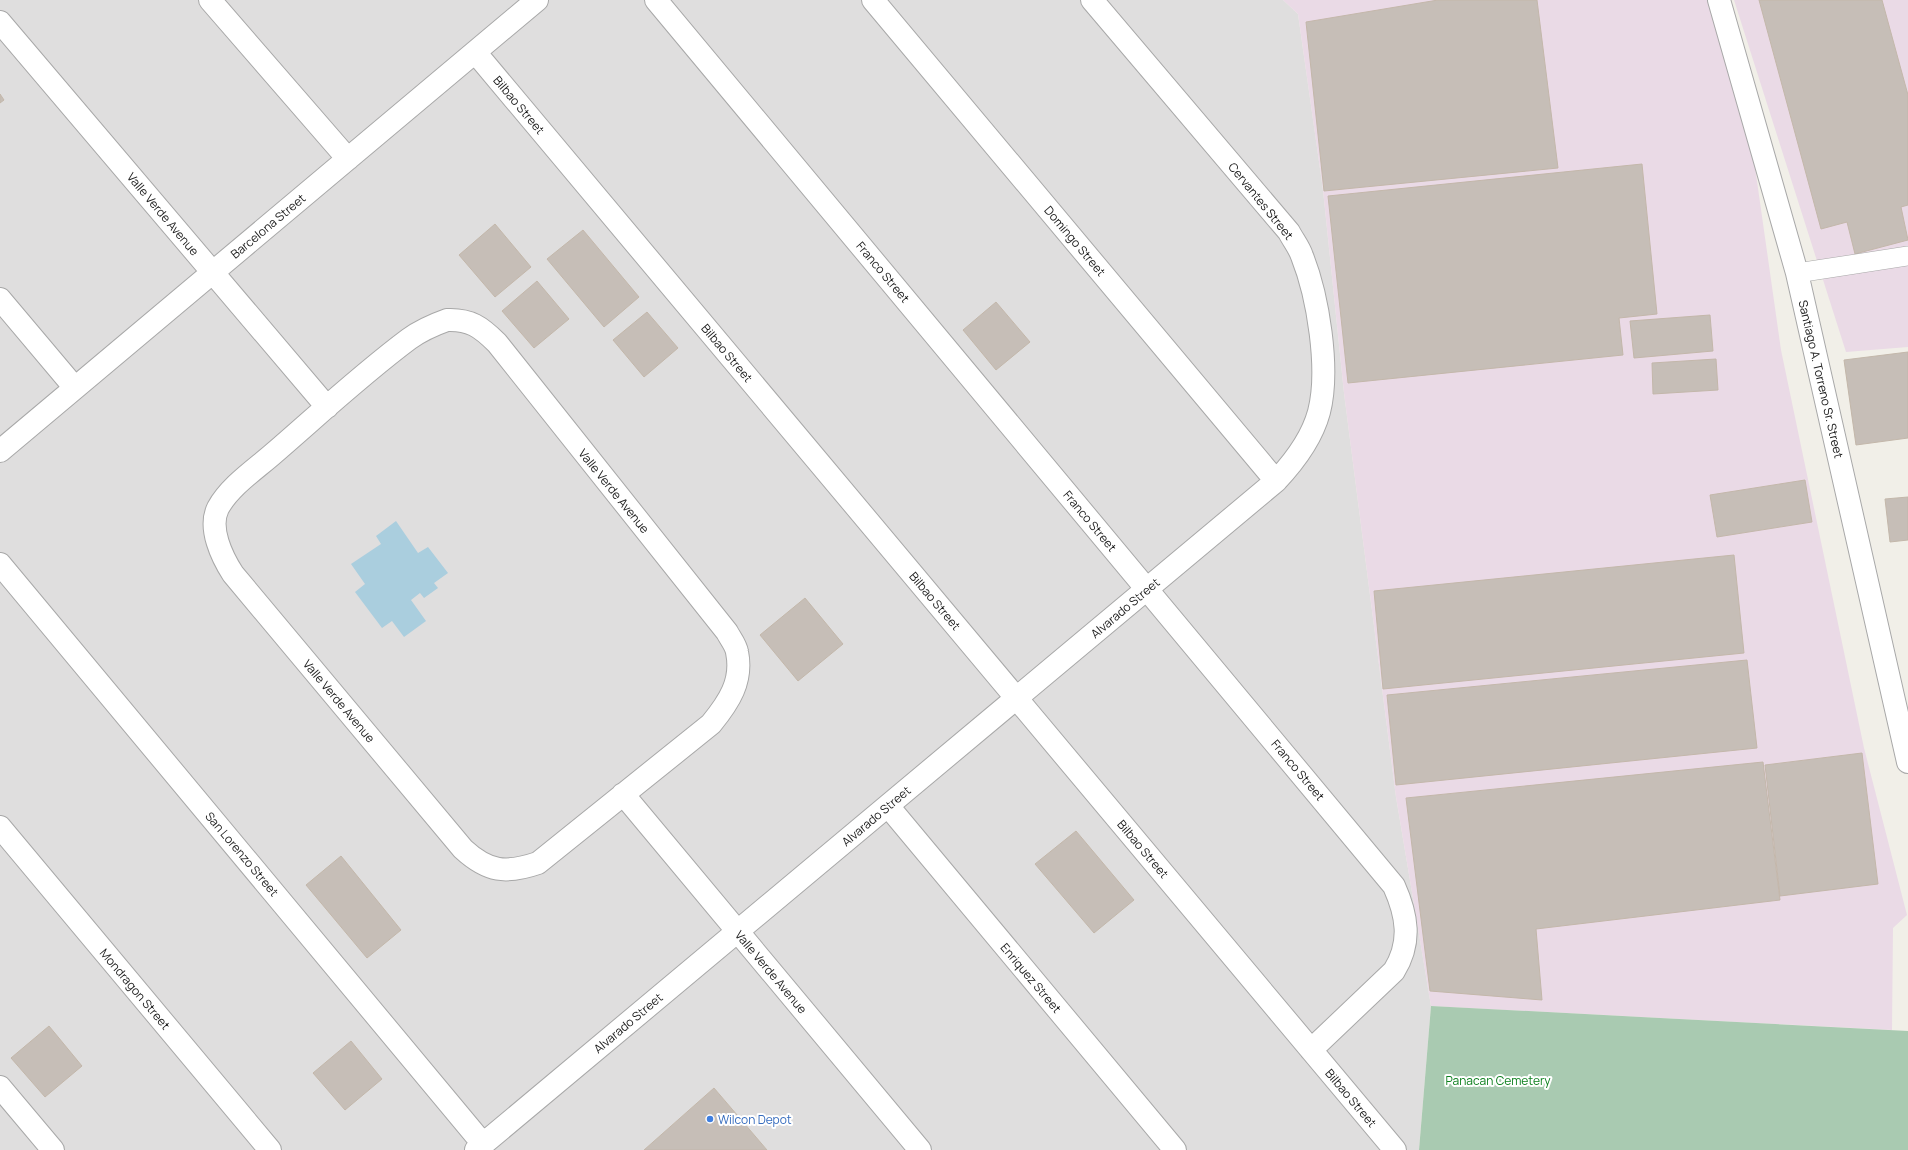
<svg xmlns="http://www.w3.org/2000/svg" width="1908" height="1150" font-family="Manrope,sans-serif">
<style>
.residential{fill:#dfdede}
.industrial{fill:#eadae6}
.cemetery{fill:#a9cab1}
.water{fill:#aacede}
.building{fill:#c6beb7;stroke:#c3b7aa}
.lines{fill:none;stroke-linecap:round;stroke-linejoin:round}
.lane-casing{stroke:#a8a8a8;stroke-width:20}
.street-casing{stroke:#a8a8a8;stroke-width:24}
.lane{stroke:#fff;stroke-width:19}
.street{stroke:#fff;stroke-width:22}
.shop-dot{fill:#3f7fe0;stroke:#fff;stroke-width:1.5}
.labels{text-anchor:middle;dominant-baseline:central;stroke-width:4;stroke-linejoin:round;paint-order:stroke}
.street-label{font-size:12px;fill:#212121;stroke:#fff}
.park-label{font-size:12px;fill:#0e801f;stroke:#fff}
.shop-label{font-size:12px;fill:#366cbe;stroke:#fff;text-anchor:start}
</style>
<rect width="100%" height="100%" fill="#f1efe8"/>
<path class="residential" d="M 0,0 L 1283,0 L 1298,14 L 1323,190 L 1344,393 L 1396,797 L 1431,1006 L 1419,1150 L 767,1150 L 714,1088 L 644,1150 L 0,1150 Z"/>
<path class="industrial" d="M 1283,0 L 1711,0 L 1753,153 L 1781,350 L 1864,748 L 1907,915 L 1893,928 L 1892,1030 L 1431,1006 L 1396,797 L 1344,393 L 1323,190 L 1298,14 Z
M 1734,0 L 1908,0 L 1908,347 L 1846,352 Z"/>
<path class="cemetery" d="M 1431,1006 L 1908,1031 L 1908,1150 L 1419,1150 Z"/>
<path class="water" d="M 396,521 L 418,553 L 428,547 L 448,573 L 434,583 L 438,588 L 424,598 L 420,593 L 411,600 L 426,621 L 404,637 L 392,621 L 382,628 L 355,592 L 365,584 L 351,564 L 381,544 L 376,536 Z"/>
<path class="building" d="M 1438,0 L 1537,0 L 1558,168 L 1324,191 L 1306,22 Z
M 1759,0 L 1882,0 L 1908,95 L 1908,205 L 1901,207 L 1908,240 L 1855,254 L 1847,222 L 1821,229 Z
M 0,94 L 4,100 L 0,103 Z
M 1642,164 L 1657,314 L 1619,318 L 1623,355 L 1348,383 L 1328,196 Z
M 495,224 L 531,267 L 495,297 L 459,255 Z
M 583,230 L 639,297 L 604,327 L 547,259 Z
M 537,281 L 569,319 L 534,348 L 502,311 Z
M 996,302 L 1030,342 L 996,370 L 963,330 Z
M 647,312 L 678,348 L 644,377 L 613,340 Z
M 1710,315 L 1713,351 L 1634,358 L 1630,321 Z
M 1908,352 L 1908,438 L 1856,445 L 1844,360 Z
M 1716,359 L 1718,390 L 1653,394 L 1652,363 Z
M 1805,480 L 1812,522 L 1717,537 L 1710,495 Z
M 1908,497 L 1908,540 L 1890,542 L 1885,499 Z
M 1734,555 L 1744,653 L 1383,689 L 1374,591 Z
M 805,598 L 843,644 L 798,681 L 760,635 Z
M 1747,660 L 1757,748 L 1396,785 L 1387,695 Z
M 1862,753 L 1878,884 L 1780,896 L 1765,765 Z
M 1763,762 L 1780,900 L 1536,929 L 1542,1000 L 1430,991 L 1406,798 Z
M 1076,831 L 1134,900 L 1094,933 L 1035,864 Z
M 341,856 L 401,930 L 367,958 L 306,885 Z
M 49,1026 L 82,1066 L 45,1097 L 11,1058 Z
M 351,1041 L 382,1079 L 345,1110 L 313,1073 Z
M 714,1088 L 767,1150 L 644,1150 Z"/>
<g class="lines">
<g class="lane-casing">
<path id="lane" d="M 1797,273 L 1908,256"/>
</g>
<g class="street-casing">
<path id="street" d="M 210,0 L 348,159
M 656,0 L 1394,886 C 1407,915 1412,942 1394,971 L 1311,1050
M 873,0 L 1276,481
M 1719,0 L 1797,273 L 1908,762
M 0,22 L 327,407
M 475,52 L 1395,1150
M 0,299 L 75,388
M 447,320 C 470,319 481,327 497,343 L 727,632 C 730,638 736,645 737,652 C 743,681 729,702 711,724 L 538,863 C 506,874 488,872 463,849 L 233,574 C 222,557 208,528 218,508 C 230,486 256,469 274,453 C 318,415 362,374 409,339 C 420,331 433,325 447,320 Z
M 0,451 L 537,0
M 0,564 L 483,1144
M 623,794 L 920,1150
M 888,806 L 1175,1150
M 0,827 L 270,1150
M 0,1087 L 53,1150
M 476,1150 L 1276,481 C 1294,462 1312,438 1319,412 C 1330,369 1318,296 1302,256 C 1299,247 1293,240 1289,232 L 1092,0"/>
</g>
<use href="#lane" class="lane"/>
<use href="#street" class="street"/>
</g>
<circle class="shop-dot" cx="710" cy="1119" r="4"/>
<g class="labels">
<g class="street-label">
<text transform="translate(519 105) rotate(50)">Bilbao Street</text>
<text transform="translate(1261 201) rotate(51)">Cervantes Street</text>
<text transform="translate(163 214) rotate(50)">Valle Verde Avenue</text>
<text transform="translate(268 226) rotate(-40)">Barcelona Street</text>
<text transform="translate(1075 241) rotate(50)">Domingo Street</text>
<text transform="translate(883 272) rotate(50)">Franco Street</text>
<text transform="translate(727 353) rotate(50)">Bilbao Street</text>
<text transform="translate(1821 379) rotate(77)">Santiago A. Torreno Sr. Street</text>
<text transform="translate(614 491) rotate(51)">Valle Verde Avenue</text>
<text transform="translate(1090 521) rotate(50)">Franco Street</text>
<text transform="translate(935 601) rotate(50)">Bilbao Street</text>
<text transform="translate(1125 608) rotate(-40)">Alvarado Street</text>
<text transform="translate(339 701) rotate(50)">Valle Verde Avenue</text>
<text transform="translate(1298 770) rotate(50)">Franco Street</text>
<text transform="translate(876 816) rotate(-40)">Alvarado Street</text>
<text transform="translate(1143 849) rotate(50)">Bilbao Street</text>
<text transform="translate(242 854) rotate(50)">San Lorenzo Street</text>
<text transform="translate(771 972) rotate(50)">Valle Verde Avenue</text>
<text transform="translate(1031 978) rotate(50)">Enriquez Street</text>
<text transform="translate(135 989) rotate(50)">Mondragon Street</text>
<text transform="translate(628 1023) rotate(-40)">Alvarado Street</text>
<text transform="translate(1351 1098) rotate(50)">Bilbao Street</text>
</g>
<g class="park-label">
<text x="1498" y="1080">Panacan Cemetery</text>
</g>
<g class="shop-label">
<text x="718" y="1119">Wilcon Depot</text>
</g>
</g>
</svg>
